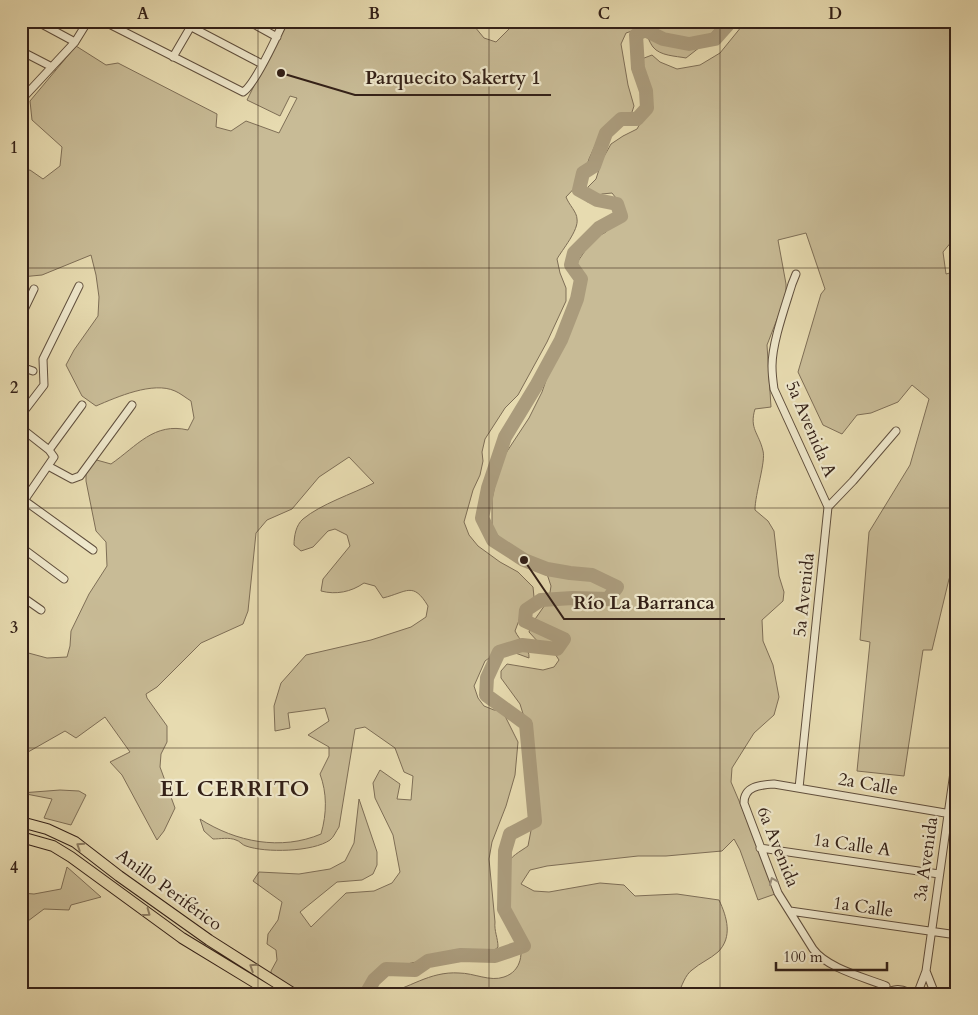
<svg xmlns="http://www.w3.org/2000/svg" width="978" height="1015" font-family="Cardo,serif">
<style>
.green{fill:#c8bb96;stroke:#7e6e56}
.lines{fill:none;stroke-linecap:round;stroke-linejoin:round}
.river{stroke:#aa9b7c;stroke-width:14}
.minor-casing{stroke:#604f3d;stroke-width:9}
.highway-casing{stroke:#332017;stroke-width:12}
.minor{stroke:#efe8cc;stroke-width:7}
.highway{stroke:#e7dbb0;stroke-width:10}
.oneway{stroke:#8d7e64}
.oneway2{stroke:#9a8e7b}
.grid{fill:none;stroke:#332017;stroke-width:1;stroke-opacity:0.55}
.labels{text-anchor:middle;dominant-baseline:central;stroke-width:4.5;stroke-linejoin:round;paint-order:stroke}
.street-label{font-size:18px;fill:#332017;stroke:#efe8cc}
.district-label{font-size:22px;font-weight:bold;letter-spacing:1px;fill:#332017;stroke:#efe8cc}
.leader{fill:none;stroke:#332017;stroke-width:2}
.callout-dot{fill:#332017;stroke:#efe8cc;stroke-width:2}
.callout-label{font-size:19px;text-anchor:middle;font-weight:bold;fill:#332017;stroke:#efe8cc;stroke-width:4.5;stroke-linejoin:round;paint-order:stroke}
.neatline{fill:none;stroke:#332017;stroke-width:2}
.grid-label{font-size:16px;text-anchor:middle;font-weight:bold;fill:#332017}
</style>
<rect width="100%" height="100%" fill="#e7dbb0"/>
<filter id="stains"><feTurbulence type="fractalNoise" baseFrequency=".004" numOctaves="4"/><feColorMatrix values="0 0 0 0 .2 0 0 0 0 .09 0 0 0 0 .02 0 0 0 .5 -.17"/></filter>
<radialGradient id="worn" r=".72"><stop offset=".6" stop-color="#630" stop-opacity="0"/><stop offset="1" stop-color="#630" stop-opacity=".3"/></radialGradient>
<path class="green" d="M 289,21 L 470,21 L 484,38 L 496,42 L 509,29 L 506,21 L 722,21 L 700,47 L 686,58 C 676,56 660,56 653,47 C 646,37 651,37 638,29 L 626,33 L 621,44 L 628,85 L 634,106 L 631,115 L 614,121 L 602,130 L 589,159 L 582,180 L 566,197 C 569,205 577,212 577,219 C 579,230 562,250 557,259 L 560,273 L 566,288 L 566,301 L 547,342 L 518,395 L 505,408 L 485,439 L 482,452 L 483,461 L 480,475 L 473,490 L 464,522 L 469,535 L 478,546 L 500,562 L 518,572 L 533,587 L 534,597 L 521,615 L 515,631 C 519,640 530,648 529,658 L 510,651 L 496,653 L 485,661 L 474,686 L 478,698 L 484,706 L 494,710 L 502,710 L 518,742 L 515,775 L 506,806 L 492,842 L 489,859 L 495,922 C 494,931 498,938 498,947 C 476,969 457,958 430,960 C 417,961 392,967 381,973 C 372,978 366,986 359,994 L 286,994 L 272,982 L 271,971 L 277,960 L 276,950 L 267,944 L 268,934 L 278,920 L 282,902 L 253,881 L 259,872 L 299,874 L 330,869 L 345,861 L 354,843 L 359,799 L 377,852 L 377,865 L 373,874 L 362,880 L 337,882 L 300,912 L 311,927 L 346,893 L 374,891 L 392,883 L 400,872 L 393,835 L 375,798 L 373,783 L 380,770 L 400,784 L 397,799 L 411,800 L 413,776 L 404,772 L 395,748 L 365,727 L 355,729 L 339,827 C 336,831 334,837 330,840 C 313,852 265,853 246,846 C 242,845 240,841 236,840 C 229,837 220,839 213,839 L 204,831 L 200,819 C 236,842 281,851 321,834 C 327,813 327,793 320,774 L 329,756 L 329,747 L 308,735 L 329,721 L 325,708 L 288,713 L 290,728 L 275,731 L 274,706 L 281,683 L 306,655 L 371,640 L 411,627 L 426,617 L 428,606 C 413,581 407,592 383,598 L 375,586 L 364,583 C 351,592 336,595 321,591 L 323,579 L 350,546 L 347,535 L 335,529 L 328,531 L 313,547 L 301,551 L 294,545 C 294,536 296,525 303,519 C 321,504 352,494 374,483 L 349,457 L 319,477 L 292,509 L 267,520 L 256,533 L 248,611 L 243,624 L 201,643 L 157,687 L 146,694 L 147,698 L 167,726 L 167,742 L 161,754 L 160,767 L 175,808 L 164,831 L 157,840 L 122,775 L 110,762 L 130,752 L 105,717 L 76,738 L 65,731 L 21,756 L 21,651 L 47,658 L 67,657 L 70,646 L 71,631 L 89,594 L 107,566 L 106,542 L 96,531 L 86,481 L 86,464 L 93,459 L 111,464 C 137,446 154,422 188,430 L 194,418 L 191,401 C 186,398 180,393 175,391 C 153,381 117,397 96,406 L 82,396 L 66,365 L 74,350 L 98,316 L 99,297 L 96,275 L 91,255 L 42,275 L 21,277 L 21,172 L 30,170 L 43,179 L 60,166 L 62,147 L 32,120 L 30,101 L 76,46 L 106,65 L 118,63 L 217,114 L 216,127 L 231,131 L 246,121 L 279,133 L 297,98 L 290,96 L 280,116 L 247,100 C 260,73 274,47 289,21 Z
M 746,21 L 957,21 L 957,235 L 943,252 L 946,274 L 957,271 L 957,563 L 949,579 L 932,650 L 923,650 L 904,776 L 857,771 L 870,642 L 860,640 L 869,532 L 910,465 L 929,399 L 912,385 L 898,402 L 871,413 L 857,415 L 842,434 L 823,425 L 798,372 L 821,294 L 825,289 L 806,233 L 778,240 L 786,284 L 786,296 L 767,345 L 771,407 L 755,409 C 749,429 759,433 763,451 C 766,461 755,494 755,510 L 768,521 L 774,531 L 779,576 L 784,592 L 783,601 L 762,620 L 763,641 L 773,665 L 779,697 L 774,715 L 754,733 L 732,768 L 731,782 L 778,893 L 758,900 L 740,850 L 734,839 L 722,851 L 666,856 L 638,856 L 547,866 L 530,870 L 521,884 L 534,891 L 549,892 L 600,883 L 624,885 L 635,896 L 677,894 L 719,900 C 727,917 733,937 718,952 C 710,959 700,963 692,970 C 685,975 682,986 678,994 L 383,994 C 409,989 429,971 459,973 C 474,973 490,982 504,977 C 522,971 524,952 518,936 C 516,930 511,925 509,919 C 507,912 509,903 508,896 C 506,886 501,876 506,866 C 509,857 521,851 528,846 L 533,820 L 524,717 L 520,704 L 501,678 L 501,671 L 507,664 L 543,670 L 554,667 L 559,660 L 551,648 L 540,644 L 529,632 L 531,625 L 549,599 L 551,586 L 547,574 L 511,550 L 492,529 L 492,499 L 500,462 L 529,418 L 542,392 L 550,369 L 570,323 L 574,316 L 582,295 L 574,277 L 576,264 L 593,239 L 606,232 L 618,214 L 620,203 L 612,193 L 602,194 L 587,202 L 585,196 L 588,187 L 596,179 L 602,160 L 611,144 L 623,136 L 637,129 L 642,120 L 639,60 L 652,55 L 660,62 L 677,69 L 700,65 L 720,53 Z
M 60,790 L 79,791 L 86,795 L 71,825 L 44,818 L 52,799 L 21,793 Z
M 67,867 L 101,897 L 71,905 L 69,910 L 44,909 L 28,921 L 21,922 L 21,893 L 34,894 L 61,889 Z"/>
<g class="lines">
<path class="river" d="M 366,994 L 374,980 L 386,969 L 415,970 L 428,961 L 461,955 L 495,956 L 524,946 L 504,909 L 505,851 L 510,834 L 535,821 L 526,724 L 486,695 L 487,678 L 499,652 L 522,645 L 557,649 L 564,639 L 525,621 L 526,610 L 541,600 L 573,598 L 608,599 L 617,587 L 592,575 L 570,573 L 547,569 L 524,560 L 493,540 L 482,518 L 488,488 L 505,437 L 536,386 L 561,340 L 577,299 L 581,279 L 571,265 L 574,253 L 599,228 L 621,216 L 617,204 L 597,200 L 579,190 L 583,173 L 594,166 L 606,133 L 621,119 L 637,119 L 647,108 L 646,91 L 638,68 L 636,35 L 645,30 L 663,39 L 689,44 L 715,39 L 731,21"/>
<g class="minor-casing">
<path id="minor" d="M 36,21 L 75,42
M 103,21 L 243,92 C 255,85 277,36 284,21
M 180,21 L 262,64
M 248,21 L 277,37
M 21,51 L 52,67
M 173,57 L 194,21
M 21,100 L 75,42 L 88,21
M 796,274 L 792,284 C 785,307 772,343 772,366 C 772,373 773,382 774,389 L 828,507
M 21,316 L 34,289
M 21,367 L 33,371
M 21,415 L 44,385 L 43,359 L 79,286
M 21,428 L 49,450 L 54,457 L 21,505
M 49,450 L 82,405
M 48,466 L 72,479 L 80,476 L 132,405
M 25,501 L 93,550
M 21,547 L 64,579
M 21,596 L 41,610
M 799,788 L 828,507 L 853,481 L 896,431
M 760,848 L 939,874
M 790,911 L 957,935
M 926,971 L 935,994
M 886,986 C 863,977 827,968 813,949 L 778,893 L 744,803 C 744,786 760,785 774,784 L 957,815
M 918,992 L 926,971 L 957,751
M 885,994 C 893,989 899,988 908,992
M 902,994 L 911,992 L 927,994"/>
</g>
<g class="highway-casing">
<path id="highway" d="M 21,822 L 47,829 L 75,842 L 119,876 L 209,940 L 294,994
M 21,837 L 53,846 L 71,857 L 182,938 L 274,994"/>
</g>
<use href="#minor" class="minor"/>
<use href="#highway" class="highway"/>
</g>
<defs><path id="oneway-chevron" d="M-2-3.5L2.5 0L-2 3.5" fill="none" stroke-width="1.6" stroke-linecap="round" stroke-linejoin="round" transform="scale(1.25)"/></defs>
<g class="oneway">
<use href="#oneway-chevron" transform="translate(80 846) rotate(-147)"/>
<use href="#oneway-chevron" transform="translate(147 913) rotate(36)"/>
<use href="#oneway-chevron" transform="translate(253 967) rotate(-147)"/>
</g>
<use class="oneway2" href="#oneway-chevron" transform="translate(773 881) rotate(-113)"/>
<path class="grid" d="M 258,21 L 258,994M 489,21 L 489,994M 720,21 L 720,994M 21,268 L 957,268M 21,508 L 957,508M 21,748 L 957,748"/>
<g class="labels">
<g class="street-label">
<text transform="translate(811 429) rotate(67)">5a Avenida A</text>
<text transform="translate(804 595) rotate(-84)">5a Avenida</text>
<text transform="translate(868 784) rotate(10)">2a Calle</text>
<text transform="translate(852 845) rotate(8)">1a Calle A</text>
<text transform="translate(778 847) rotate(68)">6a Avenida</text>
<text transform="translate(926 859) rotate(-82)">3a Avenida</text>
<text transform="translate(169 890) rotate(36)">Anillo Periférico</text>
<text transform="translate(863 907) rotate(8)">1a Calle</text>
</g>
<g class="district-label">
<text x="235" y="789">EL CERRITO</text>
</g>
</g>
<path class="leader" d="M281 73L355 95H551M524 560L564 619H725"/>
<g class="callout-dot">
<circle cx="281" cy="73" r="5"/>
<circle cx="524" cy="560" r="5"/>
</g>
<g class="callout-label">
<text x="453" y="84">Parquecito Sakerty 1</text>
<text x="644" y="609">Río La Barranca</text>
</g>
<rect width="978" height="1015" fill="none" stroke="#e7dbb0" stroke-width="55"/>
<path d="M776 962v8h111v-8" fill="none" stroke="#332017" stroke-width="2.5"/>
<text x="783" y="962" font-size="15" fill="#332017" stroke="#efe8cc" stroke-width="4" paint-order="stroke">100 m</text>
<rect x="28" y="28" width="922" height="960" class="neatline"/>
<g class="grid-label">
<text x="143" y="19">A</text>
<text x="374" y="19">B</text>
<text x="604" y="19">C</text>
<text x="835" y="19">D</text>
<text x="14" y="153">1</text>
<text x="14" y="393">2</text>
<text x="14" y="633">3</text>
<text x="14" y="873">4</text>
</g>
<rect width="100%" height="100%" filter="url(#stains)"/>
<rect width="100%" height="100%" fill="url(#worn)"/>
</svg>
